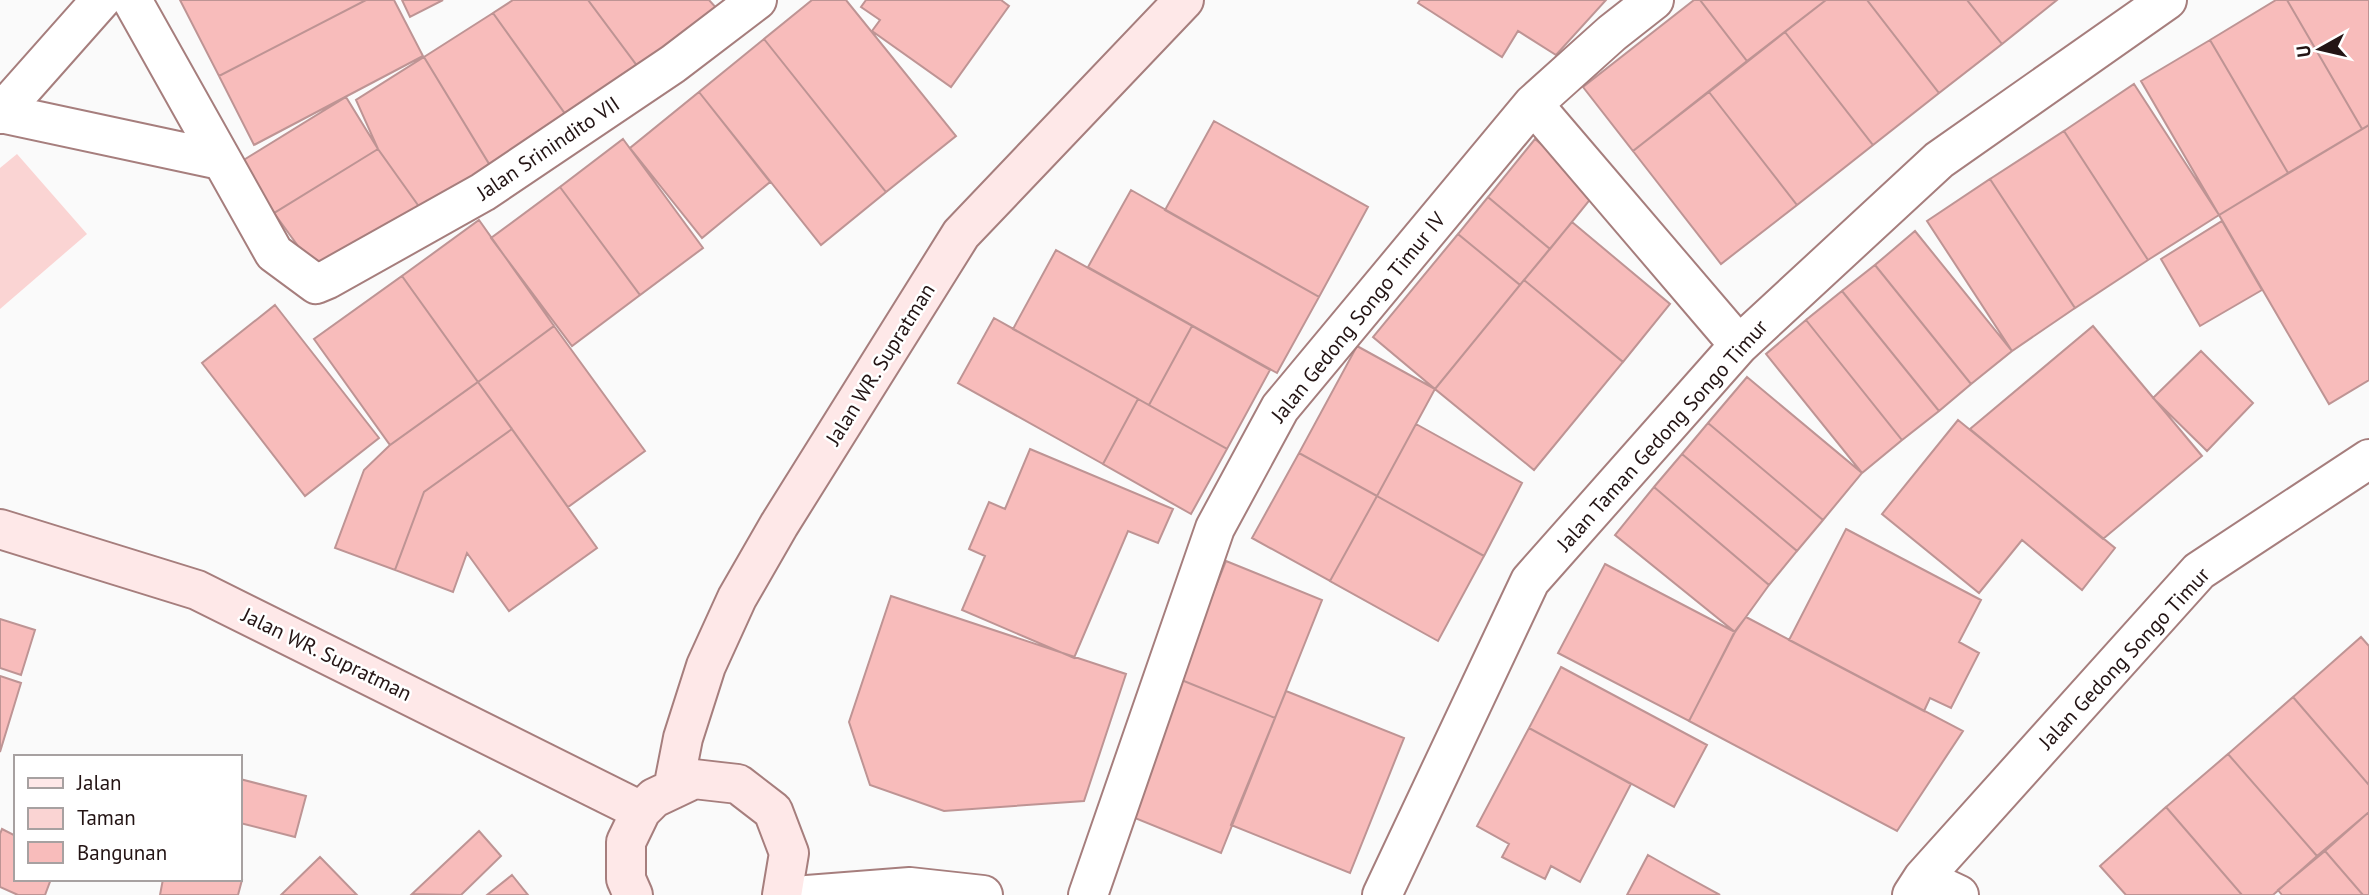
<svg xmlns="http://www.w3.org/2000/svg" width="2369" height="895" font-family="'PT Sans',sans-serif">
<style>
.green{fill:#fad4d3}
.building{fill:#f8bcbb;stroke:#be9494;stroke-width:2}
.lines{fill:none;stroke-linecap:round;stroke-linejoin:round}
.street-casing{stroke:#a67e7d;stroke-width:42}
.secondary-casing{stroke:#a67e7d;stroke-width:42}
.street{stroke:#fff;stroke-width:38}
.secondary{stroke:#fee8e8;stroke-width:38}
.labels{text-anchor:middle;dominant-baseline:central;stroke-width:5;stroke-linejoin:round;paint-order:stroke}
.street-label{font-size:21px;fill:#231414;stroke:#fff}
</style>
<rect width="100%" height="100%" fill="#fafafa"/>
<path class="green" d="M 17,154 L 87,234 L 0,309 L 0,168 Z"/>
<path class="building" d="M 180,0 L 366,0 L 219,76 Z
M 366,0 L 394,0 L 423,56 L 254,145 L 219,76 Z
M 402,0 L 443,0 L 410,17 Z
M 513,0 L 588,0 L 641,71 L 571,122 L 493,13 Z
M 588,0 L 709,0 L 720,12 L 641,71 Z
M 812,0 L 846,0 L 956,136 L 886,192 L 764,39 Z
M 866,0 L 1001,0 L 1009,6 L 951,87 L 872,31 L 880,20 L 861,7 Z
M 1420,0 L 1606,0 L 1556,55 L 1518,31 L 1502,57 L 1418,3 Z
M 1694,0 L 1700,0 L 1747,61 L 1633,151 L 1583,87 Z
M 1700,0 L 1826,0 L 1747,61 Z
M 1826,0 L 1867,0 L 1939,93 L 1873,145 L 1785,32 Z
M 1867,0 L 1967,0 L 2002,44 L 1939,93 Z
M 1967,0 L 2057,0 L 2002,44 Z
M 2276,0 L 2287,0 L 2362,129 L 2288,173 L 2210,40 Z
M 2287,0 L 2369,0 L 2369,125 L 2362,129 Z
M 493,13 L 571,122 L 494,172 L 424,57 Z
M 1785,32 L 1873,145 L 1797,205 L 1709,92 Z
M 764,39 L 886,192 L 821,245 L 699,92 Z
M 2210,40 L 2288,173 L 2219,215 L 2141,81 Z
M 424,57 L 494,172 L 425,215 L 378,149 L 356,100 Z
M 2134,84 L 2219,215 L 2148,260 L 2064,131 Z
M 699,92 L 770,182 L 702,238 L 630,148 Z
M 1709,92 L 1797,205 L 1721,264 L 1633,151 Z
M 346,97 L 378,149 L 274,213 L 242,161 Z
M 1214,121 L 1368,207 L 1319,297 L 1165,210 Z
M 2369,125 L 2369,380 L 2329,404 L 2219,215 Z
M 2064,131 L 2148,260 L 2075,308 L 1990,179 Z
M 623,139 L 703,248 L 640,295 L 560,187 Z
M 1535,139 L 1597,191 L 1550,249 L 1488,197 Z
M 378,149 L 425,215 L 322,279 L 274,213 Z
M 1990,179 L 2075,308 L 2012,351 L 1927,221 Z
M 560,187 L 640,295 L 572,346 L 491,238 Z
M 1131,190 L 1319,297 L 1277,373 L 1088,267 Z
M 1488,197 L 1550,249 L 1520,285 L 1458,234 Z
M 479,220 L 554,326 L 478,382 L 402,276 Z
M 2222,221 L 2262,290 L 2200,326 L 2161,259 Z
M 1572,222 L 1670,304 L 1623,362 L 1524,280 Z
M 1915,231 L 2012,351 L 1971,384 L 1875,265 Z
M 1458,234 L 1520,285 L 1435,389 L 1373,337 Z
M 1056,250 L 1192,326 L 1149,405 L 1013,329 Z
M 1875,265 L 1971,384 L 1939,411 L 1842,291 Z
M 402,276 L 478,382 L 390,445 L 314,339 Z
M 1524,280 L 1623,362 L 1534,470 L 1435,389 Z
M 1842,291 L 1939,411 L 1902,440 L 1806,320 Z
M 275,305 L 379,438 L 305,496 L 202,363 Z
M 994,318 L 1138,399 L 1103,464 L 958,383 Z
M 1806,320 L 1902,440 L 1862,473 L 1766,354 Z
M 554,326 L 645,451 L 568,507 L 478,382 Z
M 1192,326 L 1270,370 L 1227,449 L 1149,405 Z
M 2093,326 L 2202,456 L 2103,539 L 1970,429 Z
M 1357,346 L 1435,389 L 1377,496 L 1299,453 Z
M 2201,351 L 2253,403 L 2207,451 L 2153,398 Z
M 1747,377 L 1862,473 L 1823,520 L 1708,423 Z
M 478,382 L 512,429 L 424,492 L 395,570 L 335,548 L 364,470 L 390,445 Z
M 1138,399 L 1227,449 L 1191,514 L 1103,464 Z
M 1958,420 L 2115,548 L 2082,590 L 2022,540 L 1979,593 L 1882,514 Z
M 1708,423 L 1823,520 L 1797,551 L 1682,454 Z
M 1416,424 L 1522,483 L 1484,556 L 1377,496 Z
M 512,429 L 597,548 L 509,611 L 467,553 L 453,592 L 395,570 L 424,492 Z
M 1030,449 L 1173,509 L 1158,543 L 1128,531 L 1074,658 L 962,610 L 985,556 L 969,549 L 989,502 L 1005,509 Z
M 1299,453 L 1377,496 L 1330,581 L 1252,538 Z
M 1682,454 L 1797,551 L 1769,585 L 1654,487 Z
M 1654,487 L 1769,585 L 1735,632 L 1615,535 Z
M 1377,496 L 1484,556 L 1438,641 L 1330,581 Z
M 1846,529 L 1981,600 L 1959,642 L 1979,653 L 1951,708 L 1930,698 L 1924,711 L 1789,640 Z
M 1226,561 L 1322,600 L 1275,718 L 1179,679 Z
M 1605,564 L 1735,632 L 1689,721 L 1558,653 Z
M 891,596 L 1126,674 L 1084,801 L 944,811 L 870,785 L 849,722 Z
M 1746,617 L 1963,731 L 1897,831 L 1689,721 L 1735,631 Z
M 0,619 L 35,630 L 21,675 L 0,668 Z
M 2361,637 L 2369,646 L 2369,785 L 2293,697 Z
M 1561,667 L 1707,745 L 1674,807 L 1529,728 Z
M 0,676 L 21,683 L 0,752 Z
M 1179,679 L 1275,718 L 1221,853 L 1125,814 Z
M 1286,691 L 1404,738 L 1350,873 L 1231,825 Z
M 2293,697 L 2369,785 L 2369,812 L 2317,856 L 2228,754 Z
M 1529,728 L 1631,784 L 1580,882 L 1551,866 L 1545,879 L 1502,857 L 1509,844 L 1477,826 Z
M 2228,754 L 2317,856 L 2273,895 L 2242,895 L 2166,807 Z
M 240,779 L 306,796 L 295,837 L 240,823 Z
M 2166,807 L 2242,895 L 2126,895 L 2100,866 Z
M 2369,812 L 2369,895 L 2363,895 L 2325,851 Z
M 2,829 L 16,836 L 16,879 L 51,879 L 45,895 L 18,895 L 0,887 L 0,834 Z
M 479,831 L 501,856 L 461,895 L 412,894 Z
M 2325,851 L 2363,895 L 2282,895 L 2278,890 Z
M 1648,855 L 1680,873 L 1720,895 L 1627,895 Z
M 320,857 L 357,895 L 281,895 Z
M 512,875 L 528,895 L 487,895 Z
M 163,879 L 240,879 L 242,880 L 238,895 L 160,895 Z"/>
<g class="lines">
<g class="street-casing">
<path id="street" d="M 132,0 L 274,253 L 316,284 L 328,279 L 483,192 L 673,64 L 757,0
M 1533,104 L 1739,345
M 1,113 L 220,160
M 0,114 L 101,0
M 1923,878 L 1959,895
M 807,895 L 910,887 L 983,895
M 1088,895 L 1215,528 L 1280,408 L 1533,104 L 1612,33 L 1654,0
M 1382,895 L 1530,581 L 1739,345 L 1939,160 L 2167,0
M 1912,895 L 1923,878 L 2199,571 L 2369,459"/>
</g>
<g class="secondary-casing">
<path id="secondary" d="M 0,529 L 197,590 L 641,811
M 673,789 L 683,738 L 706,666 L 737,598 L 779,525 L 961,234 L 1184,0
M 633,895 L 626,879 L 626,842 L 641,811 L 654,798 L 694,779 L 738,784 L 773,811 L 789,853 L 782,895"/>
</g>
<use href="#street" class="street"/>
<use href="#secondary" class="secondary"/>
</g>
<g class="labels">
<g class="street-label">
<text transform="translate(548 148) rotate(-34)">Jalan Srinindito VII</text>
<text transform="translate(1358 317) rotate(-51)">Jalan Gedong Songo Timur IV</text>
<text transform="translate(880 364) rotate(-58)">Jalan WR. Supratman</text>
<text transform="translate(1662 435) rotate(-48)">Jalan Taman Gedong Songo Timur</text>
<text transform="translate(327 654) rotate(26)">Jalan WR. Supratman</text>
<text transform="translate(2124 658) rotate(-47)">Jalan Gedong Songo Timur</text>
</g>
</g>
<rect x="14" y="755" width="228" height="126" fill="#ffffff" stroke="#a7a1a1" stroke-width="2"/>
<rect x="28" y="778" width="35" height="10" fill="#fee8e8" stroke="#a7a1a1" stroke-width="2"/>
<text x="77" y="790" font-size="21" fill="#231414">Jalan</text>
<rect x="28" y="808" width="35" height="21" fill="#fad4d3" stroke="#a7a1a1" stroke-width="2"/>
<text x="77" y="825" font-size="21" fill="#231414">Taman</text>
<rect x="28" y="842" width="35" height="21" fill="#f8bcbb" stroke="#a7a1a1" stroke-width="2"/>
<text x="77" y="860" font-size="21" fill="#231414">Bangunan</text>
<g transform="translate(2320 49) rotate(262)" stroke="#ffffff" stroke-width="5" paint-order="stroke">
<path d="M0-5L12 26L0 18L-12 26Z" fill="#231414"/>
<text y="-10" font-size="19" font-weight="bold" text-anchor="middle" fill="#231414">U</text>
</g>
</svg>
